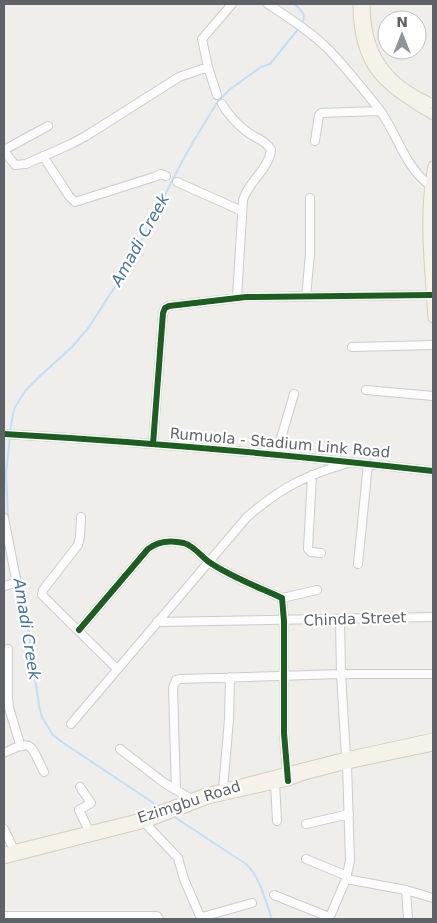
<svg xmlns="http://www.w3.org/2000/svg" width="437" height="923" font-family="'DejaVu Sans',sans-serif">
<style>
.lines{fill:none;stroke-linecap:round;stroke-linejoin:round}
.stream{stroke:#bfe0f9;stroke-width:2}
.minor-casing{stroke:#cbcccc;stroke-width:10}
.major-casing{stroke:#d7ceb8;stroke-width:11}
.minor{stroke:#fdfcfc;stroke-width:8}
.major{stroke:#f4f2e9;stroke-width:9}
.cycleway-casing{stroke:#fff;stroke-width:9}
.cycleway{stroke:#1b5e20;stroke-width:6}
.labels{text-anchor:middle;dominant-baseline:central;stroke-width:4.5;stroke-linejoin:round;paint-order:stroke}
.street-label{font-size:15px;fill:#5f6368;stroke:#fff}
.water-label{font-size:16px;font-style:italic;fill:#4174aa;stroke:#fff}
</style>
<rect width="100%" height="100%" fill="#efeeea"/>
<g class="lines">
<path class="stream" d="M 295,4 C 301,11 308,15 301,24
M 10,431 L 14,409 L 25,391 L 41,375 L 71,348 L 89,327 L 127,268 L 186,154 L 216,104 L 229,90 L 261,67 L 270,64 L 299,28
M 8,519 L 6,474 L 10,436
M 17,563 L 25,606 L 39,706 L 42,717 L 53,735 L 62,742 L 161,808
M 173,816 L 246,864 C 261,878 265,901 272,919"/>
<g class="minor-casing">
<path id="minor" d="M 268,4 C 289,18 311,32 329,50 C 347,69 363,89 379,109 C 397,133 405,168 430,185
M 217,95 L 208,67 L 202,39 L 232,4
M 222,104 C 228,114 237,124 246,131 C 254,138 266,140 271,150 C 269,169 248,182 243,200 L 237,298
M 315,141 L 319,115 L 321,113 L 380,111
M 4,150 L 48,126
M 4,151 L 15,165 L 26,164 L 71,144 L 86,136 L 179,77 L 208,67
M 43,156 L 69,196 L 75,202 L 154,177 L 161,174 L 166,176
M 177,182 L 242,211
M 306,297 L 310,254 L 310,198
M 352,347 L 433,345
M 366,390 L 433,396
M 4,434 C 147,442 291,455 433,471
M 153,444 L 163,313 L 165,308 L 169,306 L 246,297 L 432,295
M 276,455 L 294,394
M 312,475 L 308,549 L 311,552 L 321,553
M 81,517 L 80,537 L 78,545 L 43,590 L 42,595 L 117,669
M 4,518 L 16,579 L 15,583 L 4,586
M 358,564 L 368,464
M 282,598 L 317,590
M 340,619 L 341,674 L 346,757
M 157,622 L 433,617
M 79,630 L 148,549 C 158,541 171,540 184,543 C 194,546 201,556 209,562 C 231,577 258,587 282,598 L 284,621 L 284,733 L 287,776
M 8,649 L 8,697 L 9,708 L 20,744
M 71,724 L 247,517 C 282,487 304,476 348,463
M 120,749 L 163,782 L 176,790
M 4,753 C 34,738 30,745 44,772
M 275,783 L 277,821
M 80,787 L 91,803 L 79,810 L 89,831
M 223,789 L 229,719 L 230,677
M 190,798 L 176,790 L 173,688 L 176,680 L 180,679 L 341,674 L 433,674
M 145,823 L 178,858 L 184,879 L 199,914 L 202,917 L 252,903
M 306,824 L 349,814
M 4,829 L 16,854
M 306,859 L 347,876
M 346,879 L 406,890 L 433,898
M 406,890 L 408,919
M 274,895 L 329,917
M 4,916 L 157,916 L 159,919
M 329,919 L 346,879 L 350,861 L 347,764"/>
</g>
<g class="major-casing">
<path id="major" d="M 358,4 C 358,67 383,85 433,115
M 365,4 C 365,55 387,84 433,104
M 433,166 C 423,216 430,268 433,318
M 4,852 L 141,818 L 206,793 L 346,757 L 433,738
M 4,859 L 145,823 L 208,799 L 288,781 L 301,776 L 347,764 L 433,746"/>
</g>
<use href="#minor" class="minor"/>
<use href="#major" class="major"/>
<g class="cycleway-casing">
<path id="cycleway" d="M 4,434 C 147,442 291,455 433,471
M 153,444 L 163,313 L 165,308 L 169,306 L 246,297 L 432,295
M 79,630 L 148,549 C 158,541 171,540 184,543 C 194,546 201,556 209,562 C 231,577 258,587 282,598 L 284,621 L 284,733 L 288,781"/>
</g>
<use href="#cycleway" class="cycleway"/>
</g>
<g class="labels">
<g class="street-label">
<text transform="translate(280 443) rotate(5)">Rumuola - Stadium Link Road</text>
<text transform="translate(355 619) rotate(-2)">Chinda Street</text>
<text transform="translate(189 802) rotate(-18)">Ezimgbu Road</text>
</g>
<g class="water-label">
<text transform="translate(140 240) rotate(-61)">Amadi Creek</text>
<text transform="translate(27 629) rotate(81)">Amadi Creek</text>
</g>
</g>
<rect width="437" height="923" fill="none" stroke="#5f6368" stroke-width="10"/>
<g transform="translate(402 35)"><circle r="24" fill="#ffffff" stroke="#bfc1c3"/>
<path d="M0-4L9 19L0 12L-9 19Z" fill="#919496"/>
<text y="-8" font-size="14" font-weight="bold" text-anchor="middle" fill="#5f6368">N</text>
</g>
</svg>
